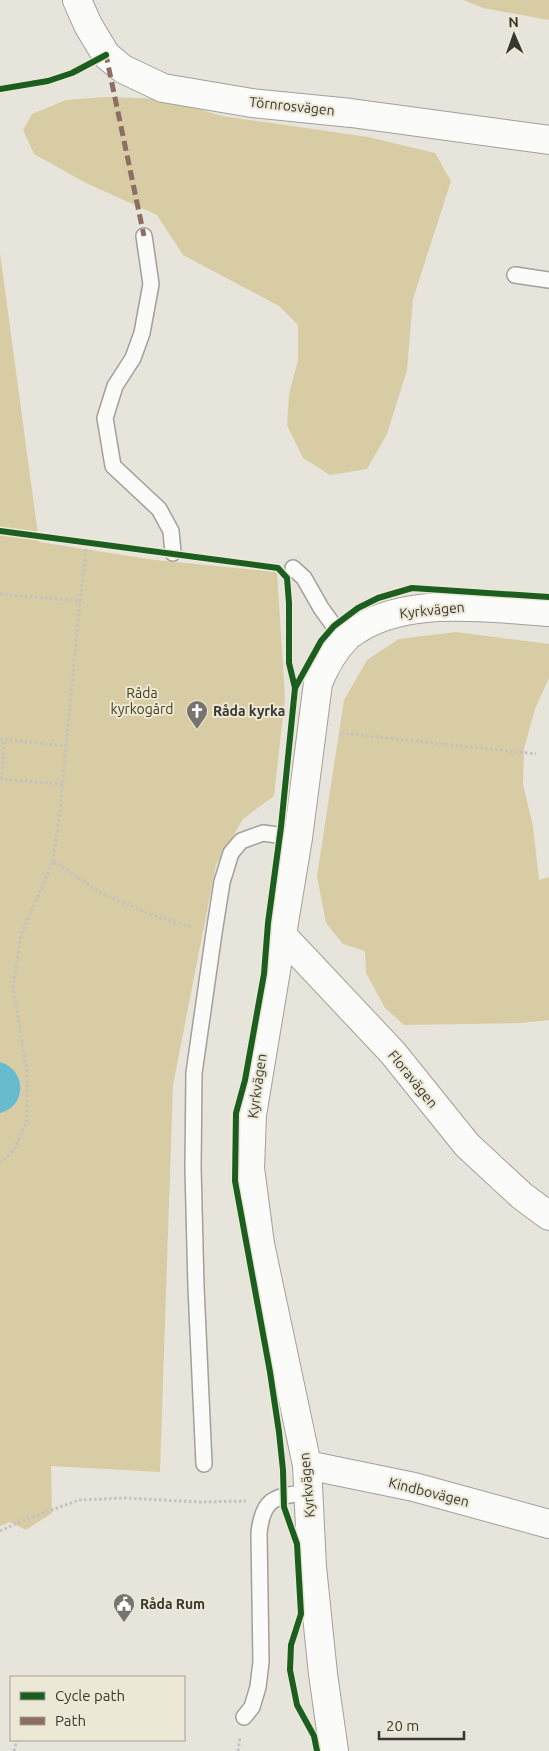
<svg xmlns="http://www.w3.org/2000/svg" width="549" height="1751" viewBox="0 0 549 1751" font-family="Ubuntu,sans-serif">
<rect width="100%" height="100%" fill="#e7e4db"/>
<g fill="#d8cca4">
<polygon points="463,0 549,0 549,20 483,8"/>
<polygon points="106,97 164,99 222,116 368,137 435,153 451,181 413,299 407,370 387,434 367,469 330,475 303,458 287,425 289,394 298,360 298,325 279,306 183,255 157,215 86,183 34,154 23,130 32,114 66,100"/>
<polygon points="0,253 39,542 155,560 277,572 285,698 274,796 243,819 216,865 173,1085 160,1472 51,1466 52,1513 26,1530 10,1522 0,1526"/>
<polygon points="456,632 549,644 549,678 535,709 524,749 523,784 533,826 539,880 549,877 549,1020 521,1023 404,1025 385,1008 366,973 365,951 343,944 326,923 317,876 344,700 367,660 399,639"/>
</g>
<path fill="#68bacf" d="M 0,1062 C 27,1070 27,1106 0,1113 Z"/>
<g fill="none" stroke-linecap="round" stroke-linejoin="round">
<g stroke="#a2a098" stroke-width="18">
<g id="lane">
<polyline points="144,236 151,284 142,333 133,358 115,386 105,418 113,466 159,509 171,531 173,553"/>
<polyline points="515,275 549,280"/>
<polyline points="293,568 304,578 321,608 334,626 347,636"/>
<polyline points="204,1464 196,1287 193,1168 194,1073 214,933 222,882 231,853 241,841 263,833 298,838"/>
<path d="M 244,1717 L 252,1707 L 258,1687 L 261,1662 L 259,1533 C 263,1496 276,1497 308,1492"/>
</g>
</g>
<g stroke="#a2a098" stroke-width="30">
<g id="street">
<polyline points="77,0 88,25 106,55 123,69 163,88 252,103 351,113 549,140"/>
<polyline points="282,935 393,1053 467,1145 522,1196 549,1216"/>
<polyline points="307,1465 414,1487 549,1524"/>
<path d="M 334,1751 L 323,1674 L 312,1567 L 307,1465 L 260,1244 L 250,1168 L 252,1115 L 298,838 L 318,683 C 325,666 333,651 346,638 C 349,634 354,632 358,629 C 410,596 490,608 549,612"/>
</g>
</g>
<g stroke="#c4c2bf" stroke-width="3" stroke-dasharray="2.5 2.5" stroke-linecap="butt">
<polyline points="0,594 80,601 87,543"/>
<polyline points="341,733 536,754"/>
<polyline points="0,739 66,746 61,804 53,861"/>
<polyline points="66,746 80,601"/>
<polyline points="0,779 62,784"/>
<polyline points="2,779 4,740"/>
<polyline points="0,1163 14,1150 27,1121 27,1071 13,987 21,935 53,861 101,893 155,916 192,927"/>
<polyline points="0,1531 22,1521 79,1500 125,1498 199,1502 246,1501"/>
<polyline points="14,1751 17,1740"/>
<polyline points="238,1751 240,1737"/>
</g>
<use href="#lane" stroke="#fbfbfa" stroke-width="15"/>
<use href="#street" stroke="#fbfbfa" stroke-width="28"/>
<polyline stroke="#8d6e63" stroke-width="5" stroke-dasharray="10 5" stroke-linecap="butt" points="104,56 106,55 144,236"/>
<g stroke="#ece8d6" stroke-width="9">
<g id="cycleway">
<polyline points="0,89 48,81 72,73 106,55"/>
<polyline points="0,531 278,568 287,578 289,603 289,663 295,688 281,827 268,923 264,974 245,1080 236,1113 235,1181 270,1372 279,1432 283,1470 284,1507 297,1544 301,1614 291,1645 290,1670 297,1705 314,1736 317,1751"/>
<polyline points="295,688 321,641 334,626 358,608 378,598 412,588 549,597"/>
</g>
</g>
<use href="#cycleway" stroke="#1b5e20" stroke-width="6"/>
</g>
<defs>
<g id="church-pin" transform="scale(1.125)"><path d="M0 17L-7.5 6A9.5 9.5 0 1 1 7.5 6Z" fill="#76746c" stroke="#ece8d6"/><path d="M-1.2-6h2.4v3.5h3.3v2.4h-3.3V6h-2.4V-.1h-3.3v-2.4h3.3Z" fill="#fff"/></g>
<g id="civic-pin" transform="scale(1.125)"><path d="M0 17L-7.5 6A9.5 9.5 0 1 1 7.5 6Z" fill="#76746c" stroke="#ece8d6"/><path d="M-.6-6.5H3V-4.5H.6V-3L4-1V1h2V6H-6V1h2V-1L-.6-3ZM-1.2 2.5V6h2.4V2.5Z" fill="#fff"/></g>
</defs>
<g fill-rule="evenodd">
<use href="#church-pin" x="197" y="711"/>
<use href="#civic-pin" x="124" y="1604"/>
</g>
<g text-anchor="middle" dominant-baseline="central" stroke-width="4" stroke-linejoin="round" paint-order="stroke">
<g font-size="14" fill="#393730" stroke="#ece8d6">
<text transform="translate(292 106) rotate(6)">Törnrosvägen</text>
<text transform="translate(432 610) rotate(-6)">Kyrkvägen</text>
<text transform="translate(413 1079) rotate(51)">Floravägen</text>
<text transform="translate(257 1086) rotate(-82)">Kyrkvägen</text>
<text transform="translate(307 1485) rotate(-95)">Kyrkvägen</text>
<text transform="translate(429 1492) rotate(14)">Kindbovägen</text>
</g>
<g font-size="14" fill="#473d16" stroke="#ece8d6">
<text x="142" y="693">Råda<tspan x="142" dy="16">kyrkogård</tspan></text>
</g>
<g font-size="14" font-weight="bold" fill="#393730" stroke="#ece8d6" text-anchor="start">
<text x="213" y="711">Råda kyrka</text>
<text x="140" y="1604">Råda Rum</text>
</g>
</g>
<rect x="10" y="1676" width="175" height="65" fill="#ece8d6" stroke="#a4a194"/>
<rect x="20" y="1692" width="25" height="8" fill="#1b5e20" stroke="#a4a194"/>
<text x="55" y="1701" font-size="15" fill="#393730">Cycle path</text>
<rect x="20" y="1717" width="25" height="8" fill="#8d6e63" stroke="#a4a194"/>
<text x="55" y="1726" font-size="15" fill="#393730">Path</text>
<g transform="translate(514 35) rotate(358)" stroke="#ece8d6" stroke-width="4" paint-order="stroke">
<path d="M0-4L9 19L0 12L-9 19Z" fill="#393730"/>
<text y="-8" font-size="14" font-weight="bold" text-anchor="middle" fill="#393730">N</text>
</g>
<path d="M379 1731v8h85v-8" fill="none" stroke="#393730" stroke-width="2.5"/>
<text x="386" y="1731" font-size="15" fill="#393730" stroke="#ece8d6" stroke-width="4" paint-order="stroke">20 m</text>
</svg>
